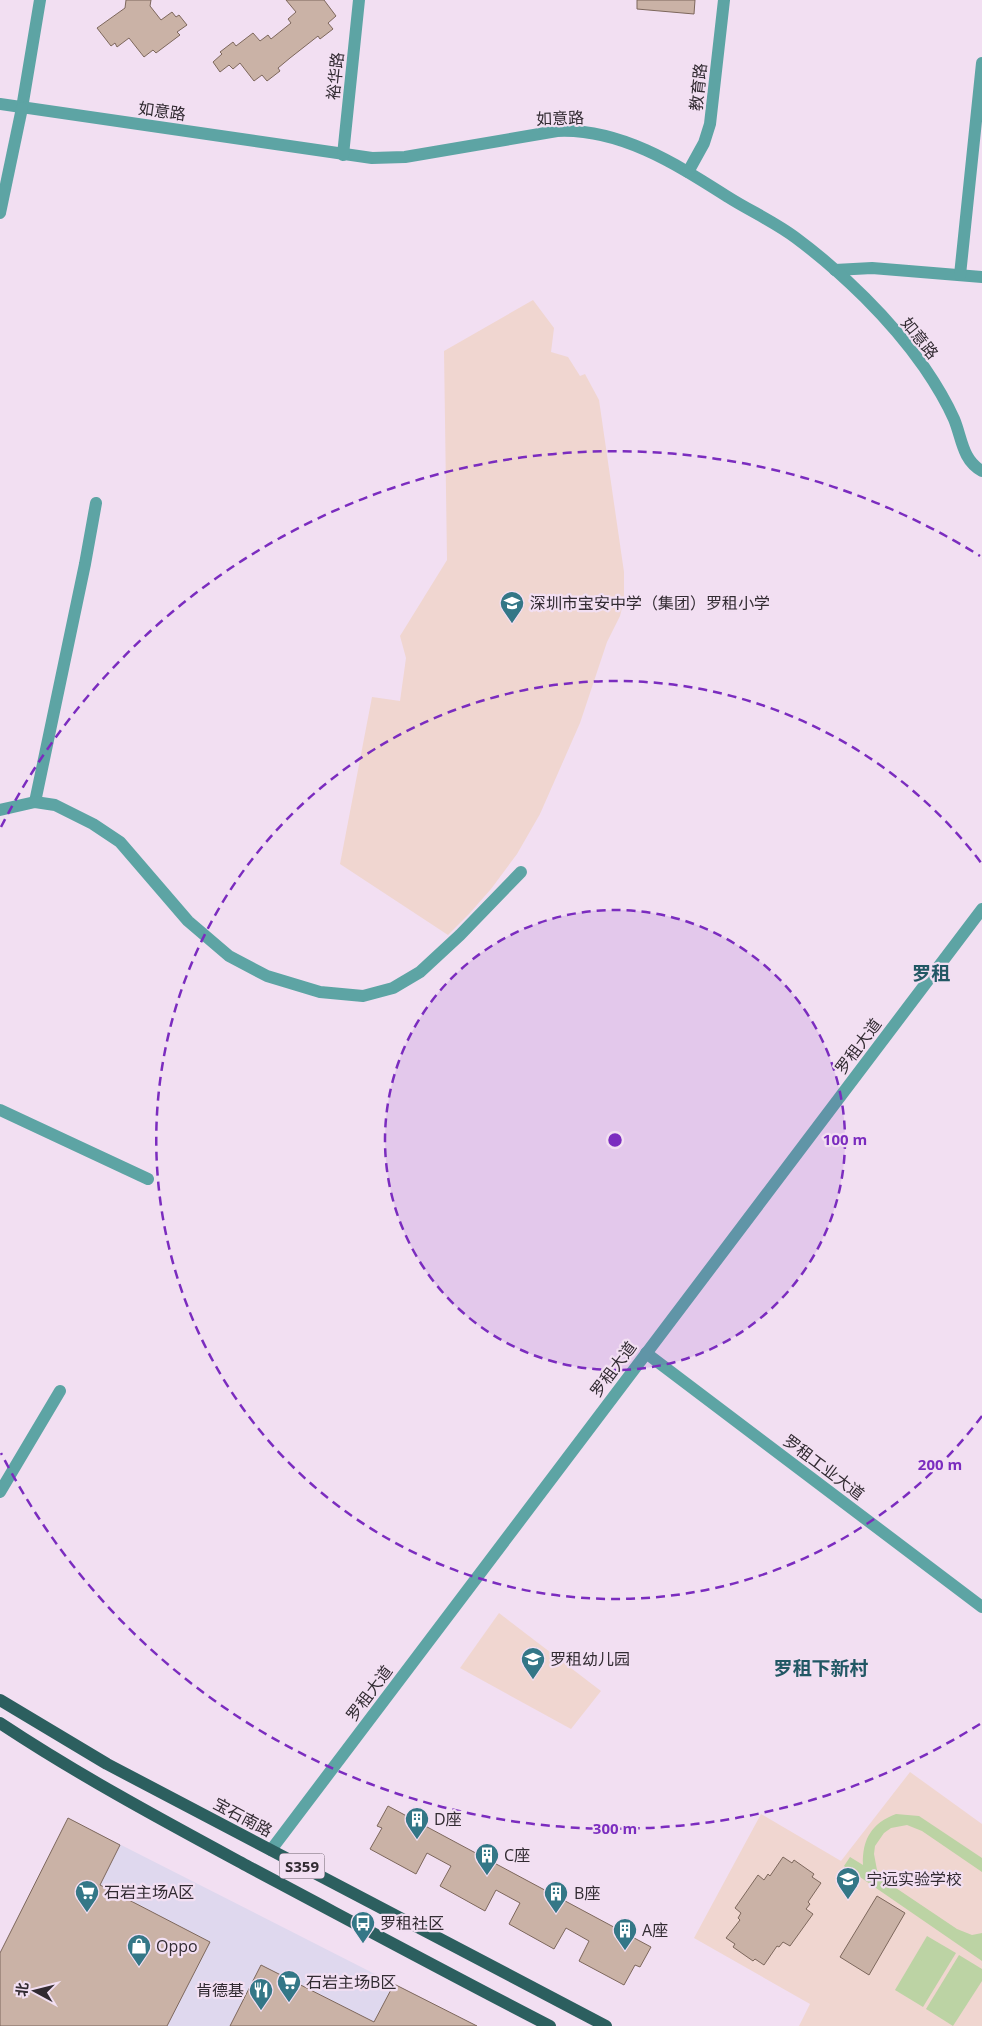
<svg xmlns="http://www.w3.org/2000/svg" width="982" height="2026" viewBox="0 0 982 2026" font-family="'Open Sans','Noto Sans SC',sans-serif">
<rect width="100%" height="100%" fill="#f2dff2"/>
<polygon fill="#dfd8ee" points="68,1818 477,2026 2,2026 1,1952"/>
<g fill="#f0d6d0">
<polygon points="533,300 554,328 551,352 568,357 580,376 585,374 599,400 624,572 624,600 620,616 607,642 580,723 540,814 517,854 491,889 469,914 448,935 340,864 372,697 400,701 406,658 400,636 447,560 444,351"/>
<polygon points="499,1613 601,1691 571,1729 460,1668"/>
<polygon points="910,1772 982,1824 982,2026 799,2026 810,2004 694,1938 761,1814 841,1861"/>
</g>
<g fill="#bcd3a4">
<path d="M 896,1814 L 919,1816 L 982,1858 L 982,1872 L 922,1831 L 907,1825 L 891,1828 L 884,1833 L 875,1846 L 874,1854 L 877,1870 L 887,1882 L 957,1929 L 972,1935 L 982,1933 L 982,1961 L 844,1866 L 850,1857 L 863,1865 C 862,1839 872,1823 896,1814 Z"/>
<polygon points="927,1936 956,1953 923,2007 895,1990"/>
<polygon points="959,1955 982,1969 982,1981 953,2026 926,2009"/>
</g>
<g fill="#cab2a6" stroke="#7d675c">
<polygon points="126,0 151,0 150,6 161,20 172,12 176,17 179,15 187,25 177,32 180,35 156,53 153,50 144,57 129,38 117,47 115,43 111,46 97,28 125,8"/>
<polygon points="286,0 324,0 336,16 328,23 333,29 320,39 318,36 290,58 278,68 280,71 267,81 262,75 254,81 240,63 233,69 229,65 220,72 213,62 222,54 220,52 233,42 236,46 253,33 260,41 268,35 271,39 291,23 288,19 296,12"/>
<polygon points="637,0 695,0 694,14 637,9"/>
<polygon points="388,1806 651,1947 640,1967 635,1965 624,1985 579,1961 589,1941 566,1928 554,1949 509,1924 520,1903 496,1890 485,1911 440,1886 451,1866 427,1853 416,1874 370,1849 382,1828 377,1826"/>
<polygon points="68,1818 120,1845 100,1885 210,1942 167,2026 0,2026 0,1953"/>
<polygon points="783,1857 792,1863 794,1860 814,1874 812,1877 821,1883 808,1902 810,1904 806,1909 813,1914 790,1946 783,1942 779,1947 777,1946 764,1965 755,1959 753,1961 733,1947 735,1944 726,1938 740,1920 738,1918 741,1913 735,1908 758,1875 764,1880 768,1874 770,1876"/>
<polygon points="877,1896 905,1913 869,1975 840,1957"/>
<polygon points="261,1965 374,2022 394,1984 477,2026 230,2026"/>
</g>
<g fill="none" stroke-linecap="round" stroke-linejoin="round">
<g stroke="#5da4a4" stroke-width="12">
<polyline points="22,108 40,0"/>
<polyline points="835,270 872,268 982,277"/>
<polyline points="960,275 982,63"/>
<polyline points="35,802 85,564 96,503"/>
<polyline points="0,810 35,802 55,805 93,824 120,842 188,921 229,956 267,976 320,992 363,996 393,988 420,972 460,935 521,872"/>
<polyline points="0,1110 148,1179"/>
<polyline points="646,1353 982,1607"/>
<polyline points="0,1492 60,1391"/>
</g>
<g stroke="#5da4a4" stroke-width="12">
<path d="M 0,104 L 372,158 L 405,157 L 557,131 C 620,128 676,164 728,197 C 750,211 775,222 796,238 C 843,273 890,319 924,367 C 935,383 946,401 954,419 C 962,438 962,460 982,471"/>
<polyline points="343,155 359,0"/>
<polyline points="688,172 704,143 710,124 724,0"/>
<polyline points="0,213 22,108"/>
<polyline points="271,1850 982,909"/>
</g>
<g stroke="#2c5f5f" stroke-width="12">
<polyline points="0,1700 107,1764 606,2026"/>
<path d="M 0,1723 C 80,1776 164,1821 249,1867 C 349,1920 449,1974 550,2026"/>
</g>
</g>
<circle cx="615" cy="1140" r="230" fill="#7b2cbf" fill-opacity=".12"/>
<g fill="none" stroke="#7b2cbf" stroke-width="2.5" stroke-dasharray="9 6">
<circle cx="615" cy="1140" r="230"/>
<path d="M982 1416A459 459 0 1 1 982 864"/>
<path d="M980 1724A689 689 0 0 1 1 1453M1 827A689 689 0 0 1 980 556"/>
</g>
<defs>
<g id="school-pin" transform="scale(1.25)"><path d="M0 17L-7.5 6A9.5 9.5 0 1 1 7.5 6Z" fill="#347787" stroke="#f2dff2"/><path d="M0-5L7-2L0 1L-7-2ZM-4 1L0 2.5L4 1V4Q0 6-4 4Z" fill="#fff"/></g>
<g id="building-pin" transform="scale(1.25)"><path d="M0 17L-7.5 6A9.5 9.5 0 1 1 7.5 6Z" fill="#347787" stroke="#f2dff2"/><path d="M-4-6H4V6H1V3H-1V6H-4ZM-2.5-4.3h1.7v1.8h-1.7ZM.8-4.3h1.7v1.8H.8ZM-2.5-1h1.7V.8h-1.7ZM.8-1h1.7V.8H.8Z" fill="#fff"/></g>
<g id="supermarket-pin" transform="scale(1.25)"><path d="M0 17L-7.5 6A9.5 9.5 0 1 1 7.5 6Z" fill="#347787" stroke="#f2dff2"/><path d="M-6-5.5h2.5l.6 2H6L4.5 2H-2.5L-4.4-4H-6ZM-1.5 3.2a1.3 1.3 0 1 0 .1 0ZM3 3.2a1.3 1.3 0 1 0 .1 0Z" fill="#fff"/></g>
<g id="bus-pin" transform="scale(1.25)"><path d="M0 17L-7.5 6A9.5 9.5 0 1 1 7.5 6Z" fill="#347787" stroke="#f2dff2"/><path d="M-5-6H5V4H4V6H2V4H-2V6H-4V4H-5ZM-3.5-4V0h7V-4ZM-3.5 1.2v1.5H-2V1.2ZM2 1.2v1.5H3.5V1.2Z" fill="#fff"/></g>
<g id="shop-pin" transform="scale(1.25)"><path d="M0 17L-7.5 6A9.5 9.5 0 1 1 7.5 6Z" fill="#347787" stroke="#f2dff2"/><path d="M-5-2.5h2.3a2.7 3.5 0 0 1 5.4 0H5L5.5 6h-11ZM-1.5-2.5h3a1.5 2.3 0 0 0-3 0Z" fill="#fff"/></g>
<g id="restaurant-pin" transform="scale(1.25)"><path d="M0 17L-7.5 6A9.5 9.5 0 1 1 7.5 6Z" fill="#347787" stroke="#f2dff2"/><path d="M-5-6h1v4h1v-4h1v4h1v-4h1v5L-1.5 .5V6h-2V.5L-5-1ZM5-6V6H3V1.5H1.5Q1.5-4 5-6Z" fill="#fff"/></g>
</defs>
<g fill-rule="evenodd">
<use href="#school-pin" x="512" y="603"/>
<use href="#school-pin" x="533" y="1659"/>
<use href="#building-pin" x="417" y="1819"/>
<use href="#building-pin" x="487" y="1855"/>
<use href="#school-pin" x="848" y="1879"/>
<use href="#supermarket-pin" x="87" y="1892"/>
<use href="#building-pin" x="556" y="1893"/>
<use href="#bus-pin" x="363" y="1923"/>
<use href="#building-pin" x="625" y="1930"/>
<use href="#shop-pin" x="139" y="1946"/>
<use href="#supermarket-pin" x="289" y="1982"/>
<use href="#restaurant-pin" x="261" y="1990"/>
</g>
<g text-anchor="middle" dominant-baseline="central" stroke-width="4.5" stroke-linejoin="round" paint-order="stroke">
<rect fill="#f2dff2" stroke="#6c616c" stroke-width="1" x="279.5" y="1853.5" width="45" height="25" rx="4"/>
<g font-size="15" font-weight="bold" fill="#322b32">
<text x="302" y="1866">S359</text>
</g>
<g font-size="16" fill="#322b32" stroke="#f2dff2">
<text transform="translate(335 76) rotate(-84)">裕华路</text>
<text transform="translate(698 87) rotate(-84)">教育路</text>
<text transform="translate(162 111) rotate(8)">如意路</text>
<text transform="translate(560 118) rotate(-2)">如意路</text>
<text transform="translate(920 338) rotate(51)">如意路</text>
<text transform="translate(858 1046) rotate(-53)">罗租大道</text>
<text transform="translate(613 1369) rotate(-53)">罗租大道</text>
<text transform="translate(824 1467) rotate(37)">罗租工业大道</text>
<text transform="translate(369 1693) rotate(-53)">罗租大道</text>
<text transform="translate(243 1817) rotate(28)">宝石南路</text>
</g>
<g font-size="16" fill="#322b32" stroke="#f2dff2" text-anchor="start">
<text x="530" y="603">深圳市宝安中学（集团）罗租小学</text>
<text x="550" y="1659">罗租幼儿园</text>
<text x="434" y="1819">D座</text>
<text x="504" y="1855">C座</text>
<text x="866" y="1879">宁远实验学校</text>
<text x="104" y="1892">石岩主场A区</text>
<text x="574" y="1893">B座</text>
<text x="380" y="1923">罗租社区</text>
<text x="642" y="1930">A座</text>
<text x="156" y="1946">Oppo</text>
<text x="306" y="1982">石岩主场B区</text>
<text x="244" y="1990" text-anchor="end">肯德基</text>
</g>
<g font-size="19" font-weight="bold" fill="#215764" stroke="#f2dff2">
<text x="931" y="973">罗租</text>
<text x="821" y="1668">罗租下新村</text>
</g>
</g>
<circle cx="615" cy="1140" r="8" fill="#7b2cbf" stroke="#f2dff2" stroke-width="2.5"/>
<g font-size="15" text-anchor="middle" font-weight="bold" fill="#7b2cbf" stroke="#f2dff2" stroke-width="4.5" stroke-linejoin="round" paint-order="stroke">
<text x="845" y="1145">100 m</text>
<text x="940" y="1470">200 m</text>
<text x="615" y="1834">300 m</text>
</g>
<g transform="translate(35 1991) rotate(277)" stroke="#f2dff2" stroke-width="4" paint-order="stroke">
<path d="M0-4L9 19L0 12L-9 19Z" fill="#322b32"/>
<text y="-8" font-size="14" font-weight="bold" text-anchor="middle" fill="#322b32">北</text>
</g>
</svg>
